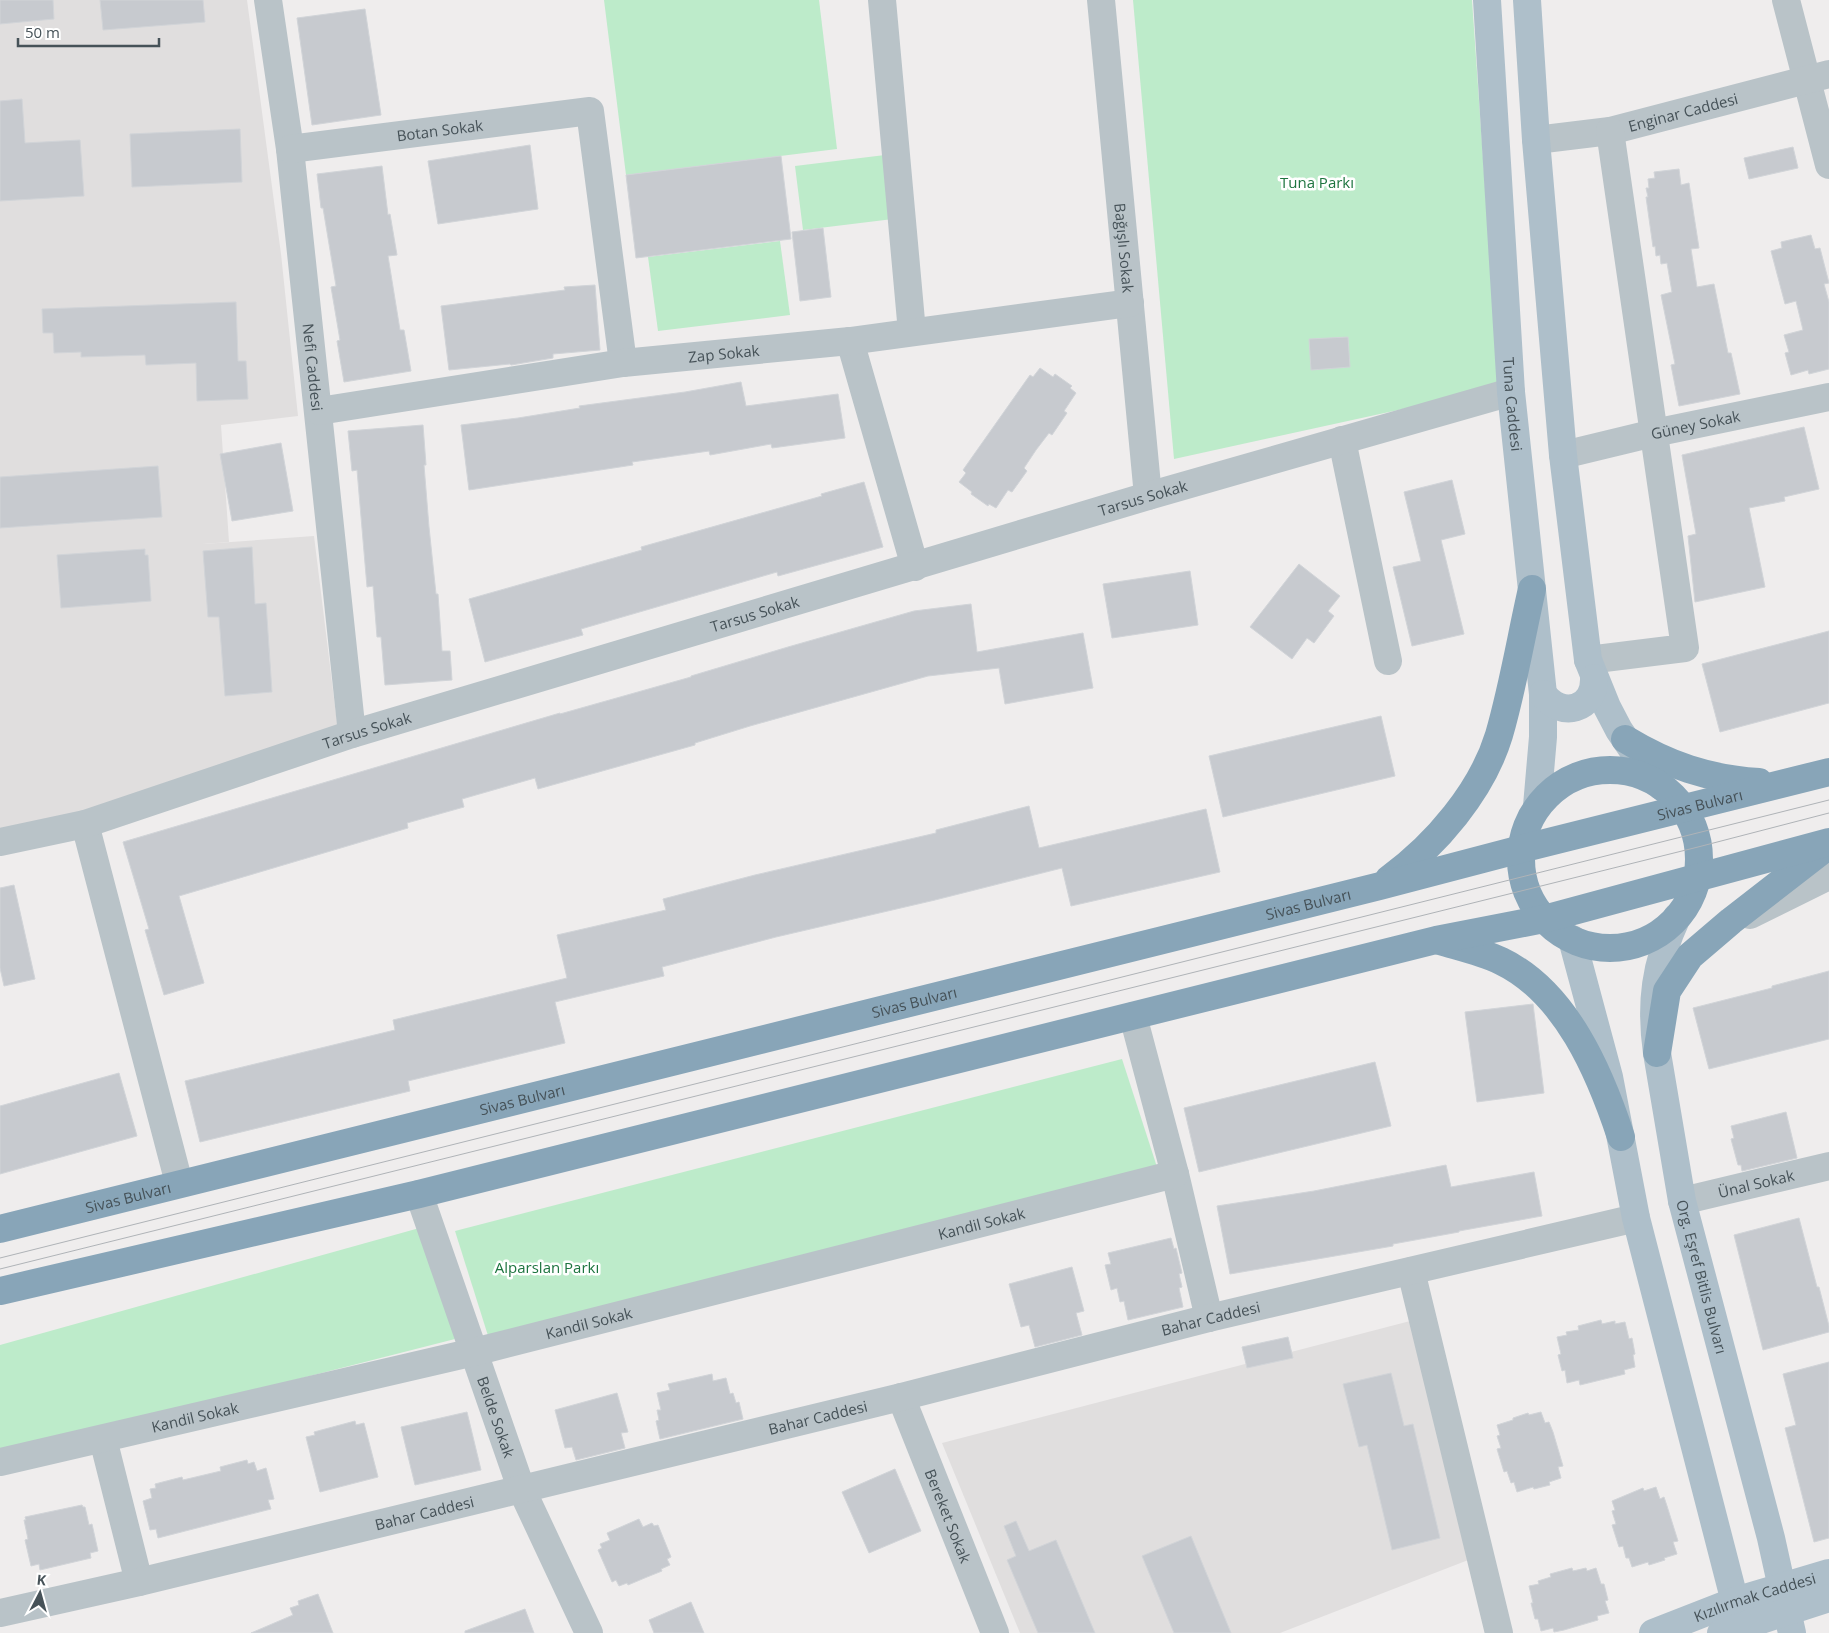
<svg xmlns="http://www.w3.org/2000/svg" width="1829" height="1633" viewBox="0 0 1829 1633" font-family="'Open Sans',sans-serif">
<rect width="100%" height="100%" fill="#efeded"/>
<g fill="#e0dede">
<polygon points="0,0 247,0 281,254 298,416 221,425 229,542 203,544 314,536 339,739 0,844"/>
<polygon points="1414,1320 1476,1557 1280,1633 1020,1633 942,1443"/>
</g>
<g fill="#bdebca">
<polygon points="604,0 819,0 837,149 626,175"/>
<polygon points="1133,0 1472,0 1499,388 1174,459"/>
<polygon points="885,155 893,219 803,230 795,166"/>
<polygon points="780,241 790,315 658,331 648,257"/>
<polygon points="1122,1059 1157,1167 490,1342 455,1231"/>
<polygon points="423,1227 455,1339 0,1455 0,1345"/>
</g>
<g fill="#c7cacf" stroke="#d1d4d8">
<polygon points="0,0 53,0 54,19 0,24"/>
<polygon points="100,0 203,0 205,22 103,30"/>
<polygon points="365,9 381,115 312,125 297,18"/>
<polygon points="22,99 25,143 80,140 84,196 0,201 0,101"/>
<polygon points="240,129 242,182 132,187 130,134"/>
<polygon points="530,145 538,209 438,224 428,161"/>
<polygon points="1793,147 1798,168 1749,179 1744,158"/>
<polygon points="781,156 791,239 636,258 626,175"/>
<polygon points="382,166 388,215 390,214 397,255 388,256 400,330 404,330 411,371 344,382 337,341 340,340 331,287 336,286 323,208 321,208 317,174"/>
<polygon points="1679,169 1681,185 1689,183 1694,216 1699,248 1691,249 1697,287 1714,284 1728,353 1731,353 1740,394 1679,406 1671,365 1675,364 1661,295 1672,292 1667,263 1661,264 1660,255 1656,256 1655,246 1653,247 1646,197 1648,197 1646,188 1649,188 1648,179 1655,178 1654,172"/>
<polygon points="823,228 831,297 800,301 792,232"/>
<polygon points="1811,235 1815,249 1820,248 1829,283 1824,284 1829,302 1829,369 1809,374 1808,370 1791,375 1785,353 1789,352 1784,335 1803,330 1796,301 1785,304 1771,251 1782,248 1781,242"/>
<polygon points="595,285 600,350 553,354 553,358 511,365 510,364 449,370 441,306 565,290 564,287"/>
<polygon points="236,302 238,361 246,361 248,399 197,401 196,363 146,365 145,355 81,357 81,352 54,353 53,333 43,333 42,309"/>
<polygon points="1348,337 1350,367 1311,370 1309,339"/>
<polygon points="1040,368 1053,377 1055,374 1072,386 1070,388 1076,393 1064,411 1067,413 1052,435 1049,433 1036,450 1024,468 1027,471 1012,492 1008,490 996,508 989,504 988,506 971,494 972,492 959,482 966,473 963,470 1030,375 1033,377"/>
<polygon points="741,382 746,406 838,394 845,438 772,448 771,444 710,455 709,451 632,462 633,465 469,490 461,425 518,418 580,408 579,406 685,392"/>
<polygon points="423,425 426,465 424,465 429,527 436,594 438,594 442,651 450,651 452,680 385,685 381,637 377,637 373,586 367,587 357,470 352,471 348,431"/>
<polygon points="1804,427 1819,489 1784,497 1785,501 1749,508 1765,587 1695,602 1688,536 1696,534 1682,455"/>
<polygon points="281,443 293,511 232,521 220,454"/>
<polygon points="158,466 162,517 0,528 0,477"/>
<polygon points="1452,480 1465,534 1441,540 1464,634 1412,646 1393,567 1421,561 1404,492"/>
<polygon points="864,482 883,547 778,576 777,572 581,629 583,635 485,662 469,599 642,550 641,547 822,496 821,494"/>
<polygon points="252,547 255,604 266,603 272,692 225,696 219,617 208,617 203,551"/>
<polygon points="145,549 145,555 148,555 151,601 61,608 57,555"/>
<polygon points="1299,564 1340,596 1328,611 1334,616 1314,643 1307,638 1292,659 1250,627"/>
<polygon points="1190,571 1198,625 1112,638 1103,584"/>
<polygon points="971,604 977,652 1083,633 1093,688 1005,704 999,668 928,676 750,726 695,743 695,745 538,789 535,778 462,799 464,807 407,823 408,828 179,896 204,983 164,995 145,930 149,929 123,842 560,713 560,714 691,677 691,676 788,647 914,611"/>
<polygon points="1829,631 1829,703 1720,732 1702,664"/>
<polygon points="1381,716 1395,776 1223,817 1209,756"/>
<polygon points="1029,806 1039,848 1206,809 1220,872 1071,906 1062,868 935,900 776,937 662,967 664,976 555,1002 565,1043 408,1081 410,1091 200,1142 185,1081 395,1030 393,1020 567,978 557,935 666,910 663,899 755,875 936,833 936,830"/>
<polygon points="14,885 35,979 4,986 0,968 0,888"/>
<polygon points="1829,971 1829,1039 1709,1069 1693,1008 1772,988 1772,986"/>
<polygon points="1533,1004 1544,1093 1477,1102 1465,1012"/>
<polygon points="1375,1062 1391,1126 1199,1172 1184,1108"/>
<polygon points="119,1073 137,1136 0,1174 0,1106"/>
<polygon points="1786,1112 1797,1158 1742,1171 1741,1165 1738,1165 1731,1139 1734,1138 1731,1126"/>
<polygon points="1446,1165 1451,1187 1534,1172 1542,1216 1459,1231 1459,1232 1393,1244 1393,1246 1230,1274 1217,1206 1314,1191"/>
<polygon points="1799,1218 1817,1287 1819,1287 1829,1326 1829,1332 1763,1350 1734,1235"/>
<polygon points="1171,1238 1174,1249 1176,1248 1182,1273 1179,1274 1182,1287 1179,1288 1183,1307 1128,1320 1124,1301 1120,1302 1117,1288 1111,1290 1105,1265 1111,1264 1108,1253"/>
<polygon points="1072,1267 1084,1311 1076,1313 1082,1335 1035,1347 1029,1325 1021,1327 1009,1284"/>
<polygon points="1601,1320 1602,1324 1615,1321 1615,1324 1625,1322 1629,1339 1632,1338 1635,1354 1633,1355 1635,1367 1624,1370 1625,1374 1580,1385 1579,1380 1567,1383 1565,1370 1562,1371 1558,1355 1561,1354 1557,1337 1567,1335 1566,1332 1579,1330 1578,1326"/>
<polygon points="1288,1337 1293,1358 1247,1368 1242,1347"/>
<polygon points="1829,1362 1829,1538 1814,1542 1785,1428 1796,1425 1783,1374"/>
<polygon points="1391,1373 1404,1426 1413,1424 1440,1538 1392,1550 1367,1445 1359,1447 1343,1384"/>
<polygon points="712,1374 713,1381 726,1378 730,1394 733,1393 736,1403 739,1402 743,1419 660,1439 656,1421 659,1420 657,1410 661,1410 657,1393 670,1390 668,1384"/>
<polygon points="617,1393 628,1432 621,1433 625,1448 576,1460 572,1447 565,1448 555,1410"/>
<polygon points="467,1412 481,1470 415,1485 401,1427"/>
<polygon points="1541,1412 1545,1423 1549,1422 1553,1432 1563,1466 1558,1467 1561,1478 1549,1482 1550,1485 1534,1489 1533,1487 1517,1492 1514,1482 1511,1483 1507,1471 1504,1472 1497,1449 1501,1448 1497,1436 1500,1435 1497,1425 1513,1420 1513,1418 1528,1413 1529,1415"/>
<polygon points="355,1421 356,1425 364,1423 378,1477 320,1492 306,1437 315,1435 314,1432"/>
<polygon points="247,1460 248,1464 254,1462 257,1471 266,1468 274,1499 268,1500 271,1509 158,1538 156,1529 150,1530 143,1501 152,1498 150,1489 156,1488 155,1484 182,1477 183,1480 221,1471 220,1467"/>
<polygon points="895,1469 921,1531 869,1553 842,1492"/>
<polygon points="1656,1487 1660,1499 1664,1497 1667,1506 1678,1541 1673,1542 1677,1554 1664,1558 1665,1560 1649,1565 1648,1562 1632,1567 1629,1558 1626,1558 1623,1546 1619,1547 1612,1525 1616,1524 1612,1511 1615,1510 1612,1501 1643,1488 1644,1491"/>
<polygon points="82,1505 83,1507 85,1507 89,1525 92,1524 98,1551 90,1553 91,1558 40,1570 39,1564 31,1566 25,1540 28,1539 24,1520 26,1520 25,1517"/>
<polygon points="639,1519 643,1527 652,1523 654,1526 658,1525 671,1557 667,1559 670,1565 661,1569 662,1571 647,1577 628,1585 627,1583 619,1586 616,1580 612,1582 598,1550 602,1548 600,1544 610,1540 607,1533"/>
<polygon points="1016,1521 1029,1551 1056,1540 1095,1633 1038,1633 1007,1560 1016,1556 1004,1526"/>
<polygon points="1191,1536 1231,1633 1174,1633 1142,1556"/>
<polygon points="1572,1568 1573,1571 1586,1568 1587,1571 1596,1568 1601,1584 1604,1584 1608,1600 1605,1601 1609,1613 1597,1616 1598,1620 1564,1630 1554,1632 1553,1628 1541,1631 1538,1619 1535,1619 1531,1603 1533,1603 1529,1586 1539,1584 1538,1581 1551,1577 1550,1574"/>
<polygon points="318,1594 333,1633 251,1633 293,1615 290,1608 299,1605 298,1601"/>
<polygon points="691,1602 704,1633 654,1633 649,1620"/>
<polygon points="525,1609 534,1633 465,1633 465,1631"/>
</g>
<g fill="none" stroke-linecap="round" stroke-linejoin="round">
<g stroke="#b9c3c8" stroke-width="28">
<path id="s1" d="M 268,0 L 290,149 L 352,734"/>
<polyline points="882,0 912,332"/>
<path id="s2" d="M 1101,0 L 1148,496"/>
<polyline points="1786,0 1829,165"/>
<path id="s3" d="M 1536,140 L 1610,131 L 1829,74"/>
<path id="s4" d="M 290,149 L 590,111 L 623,363"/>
<polyline points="850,341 915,567"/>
<path id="s5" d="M 319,411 L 623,363 L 850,341 L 1130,303"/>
<polyline points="1342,440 1388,661"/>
<path id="s6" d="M 1563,455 L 1654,433 L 1829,397"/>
<polyline points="1588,660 1685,648 1610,131"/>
<polyline points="85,824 179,1183"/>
<path id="s7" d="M 0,842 L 85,824 L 352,734 L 1148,496 L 1511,392"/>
<polyline points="1750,915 1829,876"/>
<polyline points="1133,1016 1175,1174 1209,1318"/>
<path id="s8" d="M 419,1194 L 521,1488 L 589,1633"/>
<path id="s9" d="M 1682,1201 L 1829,1166"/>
<polyline points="1411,1271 1499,1633"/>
<path id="s10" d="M 901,1397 L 995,1633"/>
<polyline points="103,1439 139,1582"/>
<path id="s11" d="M 0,1462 L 474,1352 L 1175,1174"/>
<path id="s12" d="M 0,1613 L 139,1582 L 901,1397 L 1209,1318 L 1636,1218"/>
</g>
<g stroke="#aebfca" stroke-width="28">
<path id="s13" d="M 1487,0 L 1511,392 L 1543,694 L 1543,737 L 1537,806"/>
<polyline points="1527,0 1536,140 1563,455 1588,660 1607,707 1619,730 1632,749 1661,786"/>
<path d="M 1543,694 C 1561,719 1595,710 1594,678"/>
<path id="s14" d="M 1677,917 C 1655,964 1650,1003 1657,1053 L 1682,1201 L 1771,1538 L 1792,1633"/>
<polyline points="1572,939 1609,1077 1636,1218 1743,1633"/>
<path id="s15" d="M 1653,1633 L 1735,1601 L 1829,1573"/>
<polyline points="1721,1633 1829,1598"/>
</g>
<g stroke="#88a5b8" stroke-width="28">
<path d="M 1625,739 C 1668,765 1708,779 1759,782"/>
<circle cx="1610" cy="859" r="89"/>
<path d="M 1389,879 C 1436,845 1482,791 1499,735 C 1513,687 1521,637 1532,589"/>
<path d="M 1440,941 C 1460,947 1482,952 1501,961 C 1566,992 1600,1073 1621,1137"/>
<polyline points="1657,1053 1667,991 1690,956 1731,921 1824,849"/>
<path id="s16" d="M 0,1229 L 1380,886 L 1521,849 L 1829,772"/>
<polyline points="0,1291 419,1194 1436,940 1544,919 1829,842"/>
</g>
<g stroke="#afb3b7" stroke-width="1">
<polyline points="0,1258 1829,800"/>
<polyline points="0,1269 1698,847 1829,813"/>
</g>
</g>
<g text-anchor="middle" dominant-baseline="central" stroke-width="5" stroke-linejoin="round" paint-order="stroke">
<g font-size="15" fill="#465258" stroke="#fff">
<text stroke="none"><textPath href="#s3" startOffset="150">Enginar Caddesi</textPath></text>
<text stroke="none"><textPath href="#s4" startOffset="151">Botan Sokak</textPath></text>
<text stroke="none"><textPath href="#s2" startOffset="249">Bağışlı Sokak</textPath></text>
<text stroke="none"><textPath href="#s5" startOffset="409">Zap Sokak</textPath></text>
<text stroke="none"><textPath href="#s1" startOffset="370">Nefi Caddesi</textPath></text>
<text stroke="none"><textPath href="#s13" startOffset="405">Tuna Caddesi</textPath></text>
<text stroke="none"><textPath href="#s6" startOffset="136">Güney Sokak</textPath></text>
<text stroke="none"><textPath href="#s7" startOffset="1194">Tarsus Sokak</textPath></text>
<text stroke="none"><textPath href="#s7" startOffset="789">Tarsus Sokak</textPath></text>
<text stroke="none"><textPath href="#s7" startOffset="384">Tarsus Sokak</textPath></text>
<text stroke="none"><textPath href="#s16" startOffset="1752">Sivas Bulvarı</textPath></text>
<text stroke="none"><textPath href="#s16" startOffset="1348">Sivas Bulvarı</textPath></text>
<text stroke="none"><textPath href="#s16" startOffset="942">Sivas Bulvarı</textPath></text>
<text stroke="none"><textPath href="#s16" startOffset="538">Sivas Bulvarı</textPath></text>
<text stroke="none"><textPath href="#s9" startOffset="76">Ünal Sokak</textPath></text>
<text stroke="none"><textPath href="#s16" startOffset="132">Sivas Bulvarı</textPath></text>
<text stroke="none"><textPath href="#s11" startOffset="1010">Kandil Sokak</textPath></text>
<text stroke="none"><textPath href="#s14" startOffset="368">Org. Eşref Bitlis Bulvarı</textPath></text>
<text stroke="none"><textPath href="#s12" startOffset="1246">Bahar Caddesi</textPath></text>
<text stroke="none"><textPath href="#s11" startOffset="605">Kandil Sokak</textPath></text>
<text stroke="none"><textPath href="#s8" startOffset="236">Belde Sokak</textPath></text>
<text stroke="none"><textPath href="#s12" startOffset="841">Bahar Caddesi</textPath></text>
<text stroke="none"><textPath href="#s11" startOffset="200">Kandil Sokak</textPath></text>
<text stroke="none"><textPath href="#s12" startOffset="436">Bahar Caddesi</textPath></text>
<text stroke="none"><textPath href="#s10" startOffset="128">Bereket Sokak</textPath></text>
<text stroke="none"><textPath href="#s15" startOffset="108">Kızılırmak Caddesi</textPath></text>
</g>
<g font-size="15" fill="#1d743f" stroke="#fff">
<text x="1317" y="182">Tuna Parkı</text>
<text x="547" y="1267">Alparslan Parkı</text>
</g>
</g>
<g transform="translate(40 1593) rotate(6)" stroke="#ffffff" stroke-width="4" paint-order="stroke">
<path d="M0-4L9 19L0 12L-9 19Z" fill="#465258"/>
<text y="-8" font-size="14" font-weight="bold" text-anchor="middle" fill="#465258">K</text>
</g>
<path d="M18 38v8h141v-8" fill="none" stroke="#465258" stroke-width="2.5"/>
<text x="25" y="38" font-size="15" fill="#465258" stroke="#ffffff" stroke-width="4" paint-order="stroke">50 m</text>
</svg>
